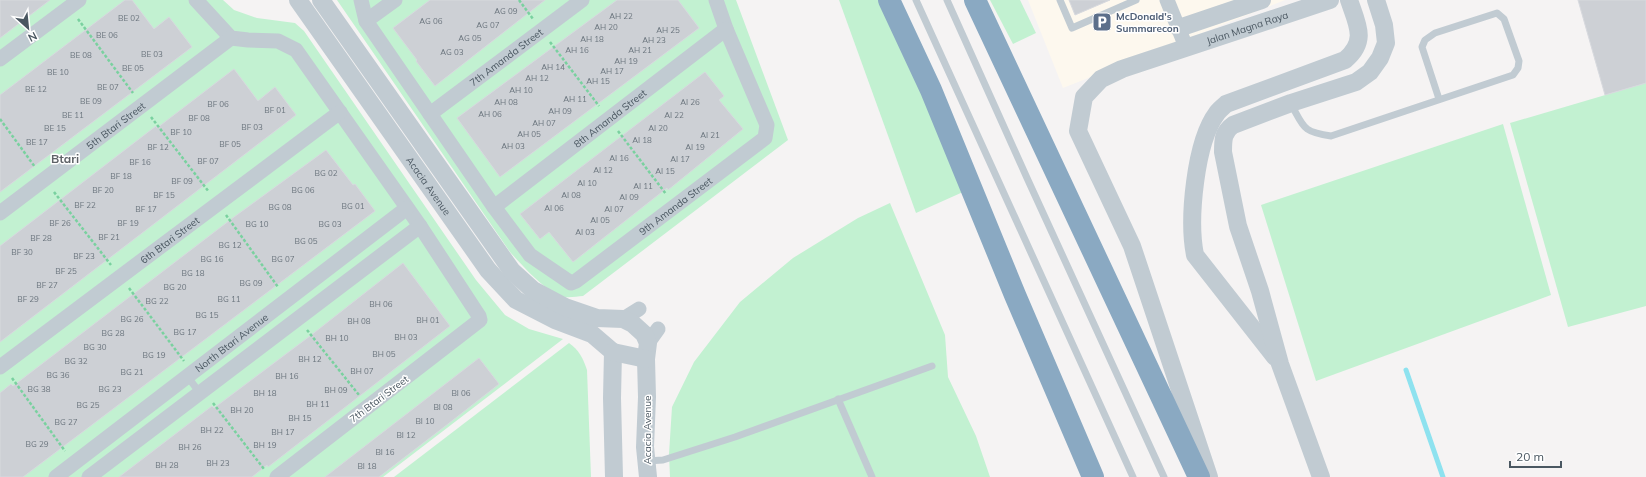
<svg xmlns="http://www.w3.org/2000/svg" width="1646" height="477" viewBox="0 0 1646 477" font-family="Mulish,sans-serif">
<rect width="100%" height="100%" fill="#f5f3f3"/>
<polygon fill="#fdf8ee" points="1028,0 1285,0 1063,88"/>
<g fill="#c2f1d1">
<polygon points="0,0 223,0 234,10 257,18 295,23 304,31 476,280 505,315 529,329 563,339 383,477 0,477"/>
<path d="M 337,0 L 736,0 L 788,140 L 583,296 C 578,296 570,298 565,297 C 547,294 522,265 510,252 Z"/>
<polygon points="839,0 883,0 963,192 916,213"/>
<polygon points="990,0 1020,0 1036,33 1013,44"/>
<polygon points="1646,83 1646,306 1568,327 1510,123"/>
<polygon points="1503,124 1551,295 1316,381 1261,205"/>
<polygon points="890,203 945,335 948,377 976,436 990,477 670,477 669,454 672,407 694,362 740,302 793,258 858,218"/>
<path d="M 569,343 C 579,350 583,358 587,370 L 591,477 L 394,477 Z"/>
</g>
<g fill="none" stroke-linecap="round" stroke-linejoin="round">
<polyline stroke="#8ee2ef" stroke-width="5" points="1406,370 1443,477"/>
</g>
<g fill="#cdd0d5" stroke="#d7d9de">
<polygon points="0,0 50,0 0,38"/>
<polygon points="125,0 132,0 154,29 169,17 192,47 0,192 0,95"/>
<polygon points="430,0 545,0 435,86 416,61 417,60 393,28"/>
<polygon points="617,0 678,0 699,28 500,177 457,118"/>
<polygon points="1069,0 1110,0 1075,15"/>
<polygon points="1578,0 1646,0 1646,83 1605,95"/>
<polygon points="234,69 258,101 275,87 296,115 0,342 0,246 156,126 157,128"/>
<polygon points="705,72 724,96 719,100 743,129 668,190 667,188 573,262 549,232 540,239 520,214"/>
<polygon points="326,150 353,185 355,184 375,211 23,477 0,477 0,393 11,384 13,386 234,217"/>
<polygon points="403,263 450,326 268,467 267,465 252,477 119,477 212,406 214,408 310,336"/>
<polygon points="479,358 499,384 444,427 379,477 325,477"/>
</g>
<g fill="none" stroke-linecap="round" stroke-linejoin="round">
<g stroke="#79d19f" stroke-width="2.5" stroke-dasharray="3 2" stroke-linecap="butt">
<polyline points="519,0 533,19"/>
<polyline points="78,19 133,93"/>
<polyline points="550,42 599,106"/>
<polyline points="151,117 209,192"/>
<polyline points="0,119 35,167"/>
<polyline points="618,131 666,194"/>
<polyline points="54,192 111,265"/>
<polyline points="226,215 278,287"/>
<polyline points="129,288 184,361"/>
<polyline points="307,330 359,395"/>
<polyline points="12,378 65,451"/>
<polyline points="213,403 264,469"/>
</g>
<g stroke="#c1cbd2" stroke-width="7">
<polyline points="916,0 1133,477"/>
<polyline points="947,0 1027,178 1164,477"/>
<polyline points="1060,0 1072,28 1136,0"/>
<path d="M 1291,104 C 1304,127 1302,132 1331,136 L 1513,75 L 1518,68 L 1519,61 L 1504,19 L 1497,13 L 1435,33 L 1425,40 L 1422,47 L 1439,99"/>
<polyline points="187,376 200,393"/>
<polyline points="838,399 872,477"/>
<polyline points="647,461 663,460 735,437 932,366"/>
</g>
<g stroke="#c1cbd2" stroke-width="15">
<polyline points="196,0 231,38 248,40 278,41 296,50 420,226 479,316 480,320 277,477"/>
<path id="s1" d="M 361,0 L 366,21 L 494,207 L 530,255 L 571,283 L 576,281 L 765,138 L 767,125 L 726,29 L 716,0"/>
<polyline points="1167,0 1186,47"/>
<polyline points="366,21 395,0"/>
<polyline points="0,59 79,0"/>
<path id="s2" d="M 430,114 L 582,0"/>
<path id="s3" d="M 494,207 L 726,29"/>
<path id="s4" d="M 0,213 L 231,38"/>
<polyline points="623,319 639,309"/>
<polyline points="648,343 658,329"/>
<path id="s5" d="M 0,367 L 340,112"/>
<path id="s6" d="M 56,477 L 407,208"/>
<polyline points="89,477 420,226"/>
</g>
<g stroke="#c1cbd2" stroke-width="18">
<path id="s7" d="M 298,0 L 488,270 L 516,300 L 555,320 L 592,334 L 613,352 L 612,398 L 614,477"/>
<polyline points="321,0 512,271 533,290 565,307 597,318 623,319 633,324 644,334 648,343 646,359 647,397 645,447 648,477"/>
<polyline points="1179,28 1262,0"/>
<polyline points="613,352 646,359"/>
<path d="M 1275,357 L 1195,255 C 1188,220 1195,142 1217,113 C 1219,110 1223,107 1226,104 L 1345,60 C 1368,41 1357,24 1349,0"/>
<path id="s8" d="M 1209,477 L 1132,246 L 1078,131 L 1084,97 L 1101,79 L 1122,69 L 1330,0"/>
<path d="M 1321,477 L 1280,364 L 1260,291 L 1238,226 L 1223,152 C 1223,140 1223,132 1233,125 L 1291,103 L 1356,82 L 1370,72 L 1380,58 L 1386,43 L 1384,25 L 1376,0"/>
</g>
<g stroke="#8aa9c2" stroke-width="22">
<polyline points="889,0 931,90 1015,295 1093,477"/>
<polyline points="975,0 1199,477"/>
</g>
</g>
<defs>
<g id="parking-square" transform="scale(1)"><rect x="-9" y="-9" width="18" height="18" rx="4" fill="#5c6f8a" stroke="#fff"/><path d="M-3.5-5.5H1a3.5 3.5 0 0 1 0 7H-1V5.5H-3.5ZM-1-3.4V-.6H.8a1.4 1.4 0 0 0 0-2.8Z" fill="#fff"/></g>
</defs>
<g fill-rule="evenodd">
<use href="#parking-square" x="1102" y="22"/>
</g>
<g text-anchor="middle" dominant-baseline="central" stroke-width="3" stroke-linejoin="round" paint-order="stroke">
<g font-size="8" fill="#6b757e">
<text x="506" y="11">AG 09</text>
<text x="621" y="16">AH 22</text>
<text x="129" y="18">BE 02</text>
<text x="431" y="21">AG 06</text>
<text x="488" y="25">AG 07</text>
<text x="606" y="27">AH 20</text>
<text x="668" y="30">AH 25</text>
<text x="107" y="35">BE 06</text>
<text x="470" y="38">AG 05</text>
<text x="592" y="39">AH 18</text>
<text x="654" y="40">AH 23</text>
<text x="577" y="50">AH 16</text>
<text x="640" y="50">AH 21</text>
<text x="452" y="52">AG 03</text>
<text x="152" y="54">BE 03</text>
<text x="81" y="55">BE 08</text>
<text x="626" y="61">AH 19</text>
<text x="553" y="67">AH 14</text>
<text x="133" y="68">BE 05</text>
<text x="612" y="71">AH 17</text>
<text x="58" y="72">BE 10</text>
<text x="537" y="78">AH 12</text>
<text x="598" y="81">AH 15</text>
<text x="108" y="87">BE 07</text>
<text x="36" y="89">BE 12</text>
<text x="521" y="90">AH 10</text>
<text x="575" y="99">AH 11</text>
<text x="91" y="101">BE 09</text>
<text x="506" y="102">AH 08</text>
<text x="690" y="102">AI 26</text>
<text x="218" y="104">BF 06</text>
<text x="275" y="110">BF 01</text>
<text x="560" y="111">AH 09</text>
<text x="490" y="114">AH 06</text>
<text x="73" y="115">BE 11</text>
<text x="674" y="115">AI 22</text>
<text x="199" y="118">BF 08</text>
<text x="544" y="123">AH 07</text>
<text x="252" y="127">BF 03</text>
<text x="55" y="128">BE 15</text>
<text x="658" y="128">AI 20</text>
<text x="181" y="132">BF 10</text>
<text x="529" y="134">AH 05</text>
<text x="710" y="135">AI 21</text>
<text x="642" y="140">AI 18</text>
<text x="37" y="142">BE 17</text>
<text x="230" y="144">BF 05</text>
<text x="513" y="146">AH 03</text>
<text x="158" y="147">BF 12</text>
<text x="695" y="147">AI 19</text>
<text x="619" y="158">AI 16</text>
<text x="680" y="159">AI 17</text>
<text x="208" y="161">BF 07</text>
<text x="140" y="162">BF 16</text>
<text x="603" y="170">AI 12</text>
<text x="665" y="171">AI 15</text>
<text x="326" y="173">BG 02</text>
<text x="121" y="176">BF 18</text>
<text x="182" y="181">BF 09</text>
<text x="587" y="183">AI 10</text>
<text x="643" y="186">AI 11</text>
<text x="103" y="190">BF 20</text>
<text x="303" y="190">BG 06</text>
<text x="164" y="195">BF 15</text>
<text x="571" y="195">AI 08</text>
<text x="629" y="197">AI 09</text>
<text x="85" y="205">BF 22</text>
<text x="353" y="206">BG 01</text>
<text x="280" y="207">BG 08</text>
<text x="554" y="208">AI 06</text>
<text x="146" y="209">BF 17</text>
<text x="614" y="209">AI 07</text>
<text x="600" y="220">AI 05</text>
<text x="60" y="223">BF 26</text>
<text x="128" y="223">BF 19</text>
<text x="257" y="224">BG 10</text>
<text x="330" y="224">BG 03</text>
<text x="585" y="232">AI 03</text>
<text x="109" y="237">BF 21</text>
<text x="41" y="238">BF 28</text>
<text x="306" y="241">BG 05</text>
<text x="230" y="245">BG 12</text>
<text x="22" y="252">BF 30</text>
<text x="84" y="256">BF 23</text>
<text x="212" y="259">BG 16</text>
<text x="283" y="259">BG 07</text>
<text x="66" y="271">BF 25</text>
<text x="193" y="273">BG 18</text>
<text x="251" y="283">BG 09</text>
<text x="47" y="285">BF 27</text>
<text x="175" y="287">BG 20</text>
<text x="28" y="299">BF 29</text>
<text x="229" y="299">BG 11</text>
<text x="157" y="301">BG 22</text>
<text x="381" y="304">BH 06</text>
<text x="207" y="315">BG 15</text>
<text x="132" y="319">BG 26</text>
<text x="428" y="320">BH 01</text>
<text x="359" y="321">BH 08</text>
<text x="185" y="332">BG 17</text>
<text x="113" y="333">BG 28</text>
<text x="406" y="337">BH 03</text>
<text x="337" y="338">BH 10</text>
<text x="95" y="347">BG 30</text>
<text x="384" y="354">BH 05</text>
<text x="154" y="355">BG 19</text>
<text x="310" y="359">BH 12</text>
<text x="76" y="361">BG 32</text>
<text x="362" y="371">BH 07</text>
<text x="132" y="372">BG 21</text>
<text x="58" y="375">BG 36</text>
<text x="287" y="376">BH 16</text>
<text x="39" y="389">BG 38</text>
<text x="110" y="389">BG 23</text>
<text x="336" y="390">BH 09</text>
<text x="265" y="393">BH 18</text>
<text x="461" y="393">BI 06</text>
<text x="318" y="404">BH 11</text>
<text x="88" y="405">BG 25</text>
<text x="443" y="407">BI 08</text>
<text x="242" y="410">BH 20</text>
<text x="300" y="418">BH 15</text>
<text x="425" y="421">BI 10</text>
<text x="66" y="422">BG 27</text>
<text x="212" y="430">BH 22</text>
<text x="283" y="432">BH 17</text>
<text x="406" y="435">BI 12</text>
<text x="37" y="444">BG 29</text>
<text x="265" y="445">BH 19</text>
<text x="190" y="447">BH 26</text>
<text x="385" y="452">BI 16</text>
<text x="218" y="463">BH 23</text>
<text x="167" y="465">BH 28</text>
<text x="367" y="466">BI 18</text>
</g>
<g font-size="10" font-weight="bold" fill="#4e5e75" stroke="#fff" text-anchor="start">
<text x="1116" y="16">McDonald's<tspan x="1116" dy="12">Summarecon</tspan></text>
</g>
<g font-size="10" fill="#4a5761" stroke="#fff">
<text stroke="none"><textPath href="#s8" startOffset="585">Jalan Magna Raya</textPath></text>
<text stroke="none"><textPath href="#s2" startOffset="95">7th Amanda Street</textPath></text>
<text stroke="none"><textPath href="#s3" startOffset="146">8th Amanda Street</textPath></text>
<text stroke="none"><textPath href="#s4" startOffset="145">5th Btari Street</textPath></text>
<text stroke="none"><textPath href="#s7" startOffset="227">Acacia Avenue</textPath></text>
<text stroke="none"><textPath href="#s1" startOffset="487">9th Amanda Street</textPath></text>
<text stroke="none"><textPath href="#s5" startOffset="212">6th Btari Street</textPath></text>
<text stroke="none"><textPath href="#s6" startOffset="221">North Btari Avenue</textPath></text>
<text transform="translate(379 399) rotate(-37)">7th Btari Street</text>
<text transform="translate(647 430) rotate(-90)">Acacia Avenue</text>
</g>
<g font-size="12" font-weight="bold" fill="#5f6368" stroke="#fff">
<text x="65" y="158">Btari</text>
</g>
</g>
<g transform="translate(28 28) rotate(153)" stroke="#ffffff" stroke-width="3" paint-order="stroke">
<path d="M0-3L7 15L0 10L-7 15Z" fill="#4a5761"/>
<text y="-6" font-size="11" font-weight="bold" text-anchor="middle" fill="#4a5761">N</text>
</g>
<path d="M1510 461v6h51v-6" fill="none" stroke="#4a5761" stroke-width="2"/>
<text x="1516" y="461" font-size="12" fill="#4a5761" stroke="#ffffff" stroke-width="3" paint-order="stroke">20 m</text>
</svg>
